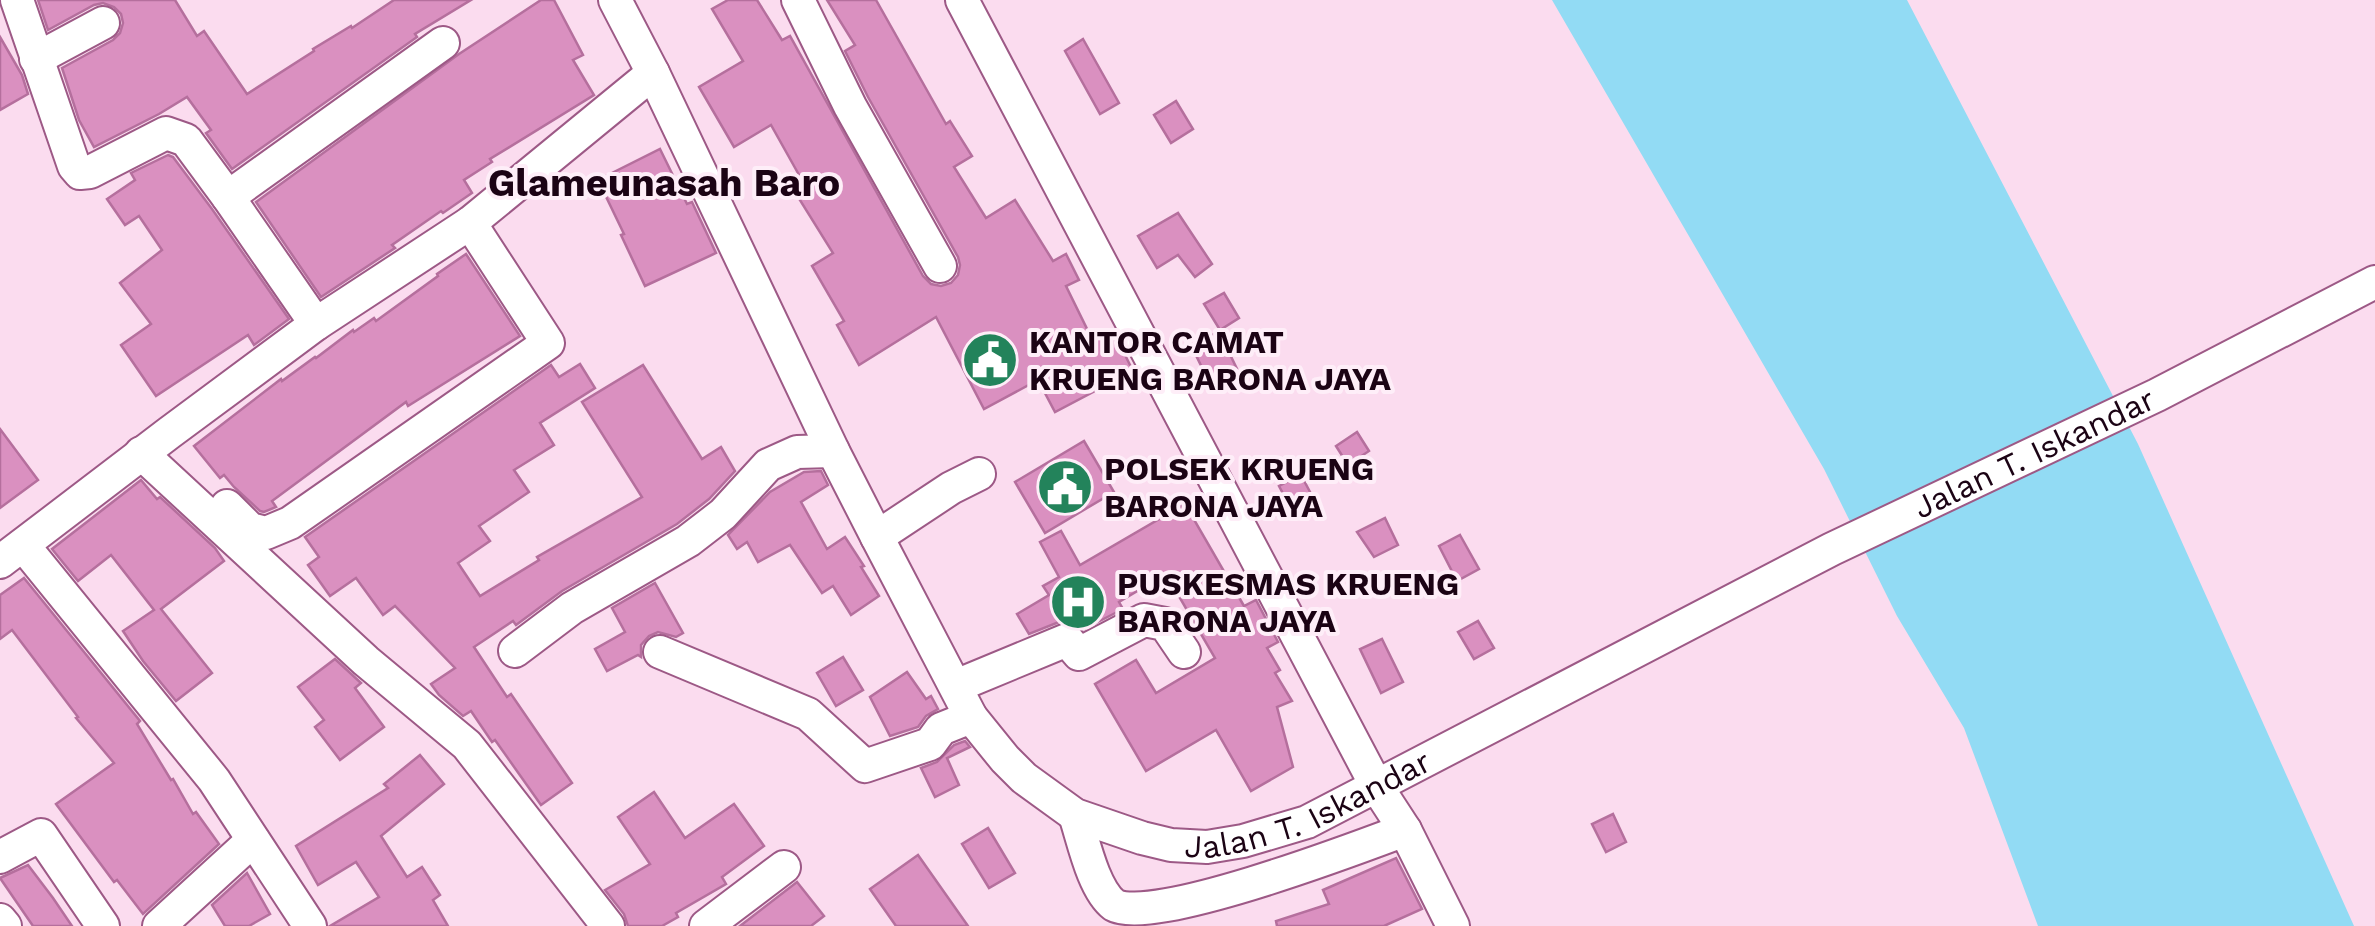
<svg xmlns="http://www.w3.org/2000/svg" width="2375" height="926" viewBox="0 0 2375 926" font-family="'Work Sans',sans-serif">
<rect width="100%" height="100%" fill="#fbdcef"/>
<polygon fill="#92dbf4" points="1552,0 1907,0 2138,444 2354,926 2038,926 1964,728 1897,616 1824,469"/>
<g fill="#da90c0" stroke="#b56f9d" stroke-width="2.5">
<polygon points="38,0 175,0 197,36 204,31 247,94 314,51 313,49 351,26 352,28 394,0 471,0 415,34 417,37 232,169 206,133 211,130 187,97 159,114 94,147 79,120 62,68 113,40 120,33 123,23 121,14 114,7 103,3 94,5 48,30"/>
<polygon points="541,0 554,0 583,55 573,60 594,95 490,159 492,162 464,180 472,193 443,213 441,211 392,245 395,248 321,297 256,202 459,54"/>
<polygon points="728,0 757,0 782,40 790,36 923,276 931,284 941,286 951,283 958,275 960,265 958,257 868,97 845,51 855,45 827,0 876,0 946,124 950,121 972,156 954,167 986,218 1015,200 1053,261 1066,254 1079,280 1066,286 1093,341 1113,331 1133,371 1055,412 1038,380 984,409 936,317 859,365 837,325 844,321 812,266 833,253 798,197 808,191 771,125 734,147 699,87 743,61 712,9"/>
<polygon points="0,37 22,75 28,94 0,110"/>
<polygon points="1083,39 1119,103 1100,114 1065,51"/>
<polygon points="1176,101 1193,129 1171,143 1154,115"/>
<polygon points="660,149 687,204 692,202 716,253 645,286 621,235 624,234 598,180"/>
<polygon points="168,155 173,157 212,209 289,319 254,345 248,335 156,396 121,345 151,324 120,283 162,250 139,216 125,225 107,199 135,180 131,173"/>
<polygon points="1178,213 1212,264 1195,277 1178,255 1157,268 1138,236"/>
<polygon points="466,254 520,336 408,406 406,402 272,501 276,507 264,512 260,511 234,487 224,475 220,478 194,446 281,379 282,381 315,357 316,358 353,330 354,332 374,318 376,321 438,276 437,274"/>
<polygon points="1224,293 1239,318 1220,330 1204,304"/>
<polygon points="1219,332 1239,373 1211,386 1191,345"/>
<polygon points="580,364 595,388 540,423 554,445 514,470 529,492 479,526 490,541 458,563 480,596 539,560 537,557 642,497 582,402 643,365 702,459 721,447 735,471 709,499 677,524 562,591 516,625 513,621 474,647 507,697 511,694 572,783 541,805 495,740 492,742 471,711 463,716 439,695 431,684 455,668 395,606 383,615 356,578 330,596 308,565 319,557 305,537 551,365 559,377"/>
<polygon points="0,429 38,480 0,508"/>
<polygon points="1357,432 1369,451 1348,465 1336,446"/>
<polygon points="1084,441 1114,492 1045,533 1015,482"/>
<polygon points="821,471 828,485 801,502 827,549 845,537 864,566 861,567 879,596 851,615 833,586 822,593 790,545 758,562 747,542 737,549 728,535 770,492 804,472"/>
<polygon points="1301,475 1318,507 1296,518 1279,486"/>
<polygon points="141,480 157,499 160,497 215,548 224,561 161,609 212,673 176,701 143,661 123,631 154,610 111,555 78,581 52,549"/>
<polygon points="1185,504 1244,606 1256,600 1278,642 1267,648 1280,670 1275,673 1292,701 1277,707 1293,767 1251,791 1216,730 1146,771 1095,684 1136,660 1156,693 1215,658 1166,574 1119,602 1123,609 1084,629 1074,619 1059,622 1029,634 1017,614 1049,595 1043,586 1059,577 1040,542 1061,531 1080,565"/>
<polygon points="1385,518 1398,545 1374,557 1357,532"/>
<polygon points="1460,535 1479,569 1457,581 1439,546"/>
<polygon points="24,578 140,721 137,724 171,780 173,779 193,814 196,812 219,844 143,914 117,880 114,882 56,804 114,763 76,718 78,717 12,630 0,639 0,595"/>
<polygon points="655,583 683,633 676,637 658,632 649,636 641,645 641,657 638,655 607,671 595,649 625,632 612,608"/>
<polygon points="1478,621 1494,648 1474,659 1458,632"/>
<polygon points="1382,639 1403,682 1381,693 1360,649"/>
<polygon points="843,657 863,690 836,706 817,673"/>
<polygon points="335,659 361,683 355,688 384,727 340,760 315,727 324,720 298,687"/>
<polygon points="907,672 926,699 931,696 938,709 926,716 918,727 890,736 870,697"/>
<polygon points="965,741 970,747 947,758 959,785 935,797 921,768 937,762 954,745"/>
<polygon points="420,755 444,784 381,836 407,877 422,867 440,895 433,900 448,926 330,926 379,897 356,862 318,885 296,846 388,788 384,784"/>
<polygon points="654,792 685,838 734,804 764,846 722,877 726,884 676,913 678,917 662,926 628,926 624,914 605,890 650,864 618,817"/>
<polygon points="1613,814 1626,842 1606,852 1592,824"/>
<polygon points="988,828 1015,873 989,888 962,844"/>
<polygon points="918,855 968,926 896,926 870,889"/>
<polygon points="1396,858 1422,909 1384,926 1277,926 1276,921 1329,904 1323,890"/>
<polygon points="28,865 53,898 72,926 33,926 0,878"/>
<polygon points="247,873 270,914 249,926 225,926 212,905"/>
<polygon points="797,882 824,916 811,926 740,926"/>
</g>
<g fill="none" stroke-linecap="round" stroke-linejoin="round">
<g stroke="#9d5986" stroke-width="36">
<g id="minor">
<polyline points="17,0 74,166 80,173 90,172 166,133 186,140 228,197 316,324"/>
<path id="s1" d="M 615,0 L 653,73 L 833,451 L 877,537 L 971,717 L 1005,759 L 1024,778 L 1075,815 L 1142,838 L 1171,845 L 1207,847 L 1243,841 L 1307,822 L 1832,549 L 2157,395 L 2375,282"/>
<polyline points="798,0 850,106 940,266"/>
<polyline points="962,0 1377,787 1405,830 1453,926"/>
<polyline points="36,59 103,23"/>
<polyline points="228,197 443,43"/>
<polyline points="141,453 366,661 467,745 608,926"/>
<polyline points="227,506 250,529 266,533 290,523 548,343 470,223"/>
<polyline points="877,537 951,488 979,474"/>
<polyline points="23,545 214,780 310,926"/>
<polyline points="0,562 169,433 316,324 470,223 653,73"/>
<polyline points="515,651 572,608 688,541 723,514 768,465 797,452 833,451"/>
<polyline points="660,652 808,714 865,766 930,744 941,729 971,717"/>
<polyline points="956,686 1067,640 1079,654 1144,620 1165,624 1184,652"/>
<path d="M 1075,815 C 1083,839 1093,889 1114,905 C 1152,926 1357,848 1405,830"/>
<polyline points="0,857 41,835 103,926"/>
<polyline points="0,920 5,926"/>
<polyline points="159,926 253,840"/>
<polyline points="706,926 784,867"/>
</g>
</g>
<use href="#minor" stroke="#fff" stroke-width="32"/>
</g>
<defs>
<g id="civic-disc" transform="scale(2.875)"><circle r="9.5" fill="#23835b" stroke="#feeef8"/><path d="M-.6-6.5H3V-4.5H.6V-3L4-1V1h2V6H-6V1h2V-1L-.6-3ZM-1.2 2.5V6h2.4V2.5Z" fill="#fff"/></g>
<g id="hospital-disc" transform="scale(2.875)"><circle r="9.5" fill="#23835b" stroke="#feeef8"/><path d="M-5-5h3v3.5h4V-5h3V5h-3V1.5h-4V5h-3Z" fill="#fff"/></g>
</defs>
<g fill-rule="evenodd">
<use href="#civic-disc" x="990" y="360"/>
<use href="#civic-disc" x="1065" y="487"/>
<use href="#hospital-disc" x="1078" y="602"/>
</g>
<g text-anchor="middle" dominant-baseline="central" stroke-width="8" stroke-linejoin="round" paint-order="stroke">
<g font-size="32" font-weight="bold" fill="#1b0314" stroke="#feeef8" text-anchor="start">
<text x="1029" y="342">KANTOR CAMAT<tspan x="1029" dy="37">KRUENG BARONA JAYA</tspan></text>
<text x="1104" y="469">POLSEK KRUENG<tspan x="1104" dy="37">BARONA JAYA</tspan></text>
<text x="1117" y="584">PUSKESMAS KRUENG<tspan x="1117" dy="37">BARONA JAYA</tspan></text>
</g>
<g font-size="32" fill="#1b0314" stroke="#feeef8">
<text stroke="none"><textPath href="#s1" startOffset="2000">Jalan T. Iskandar</textPath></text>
<text stroke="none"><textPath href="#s1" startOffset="1190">Jalan T. Iskandar</textPath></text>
</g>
<g font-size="38" font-weight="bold" fill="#1b0314" stroke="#feeef8">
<text x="664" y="183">Glameunasah Baro</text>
</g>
</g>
</svg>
